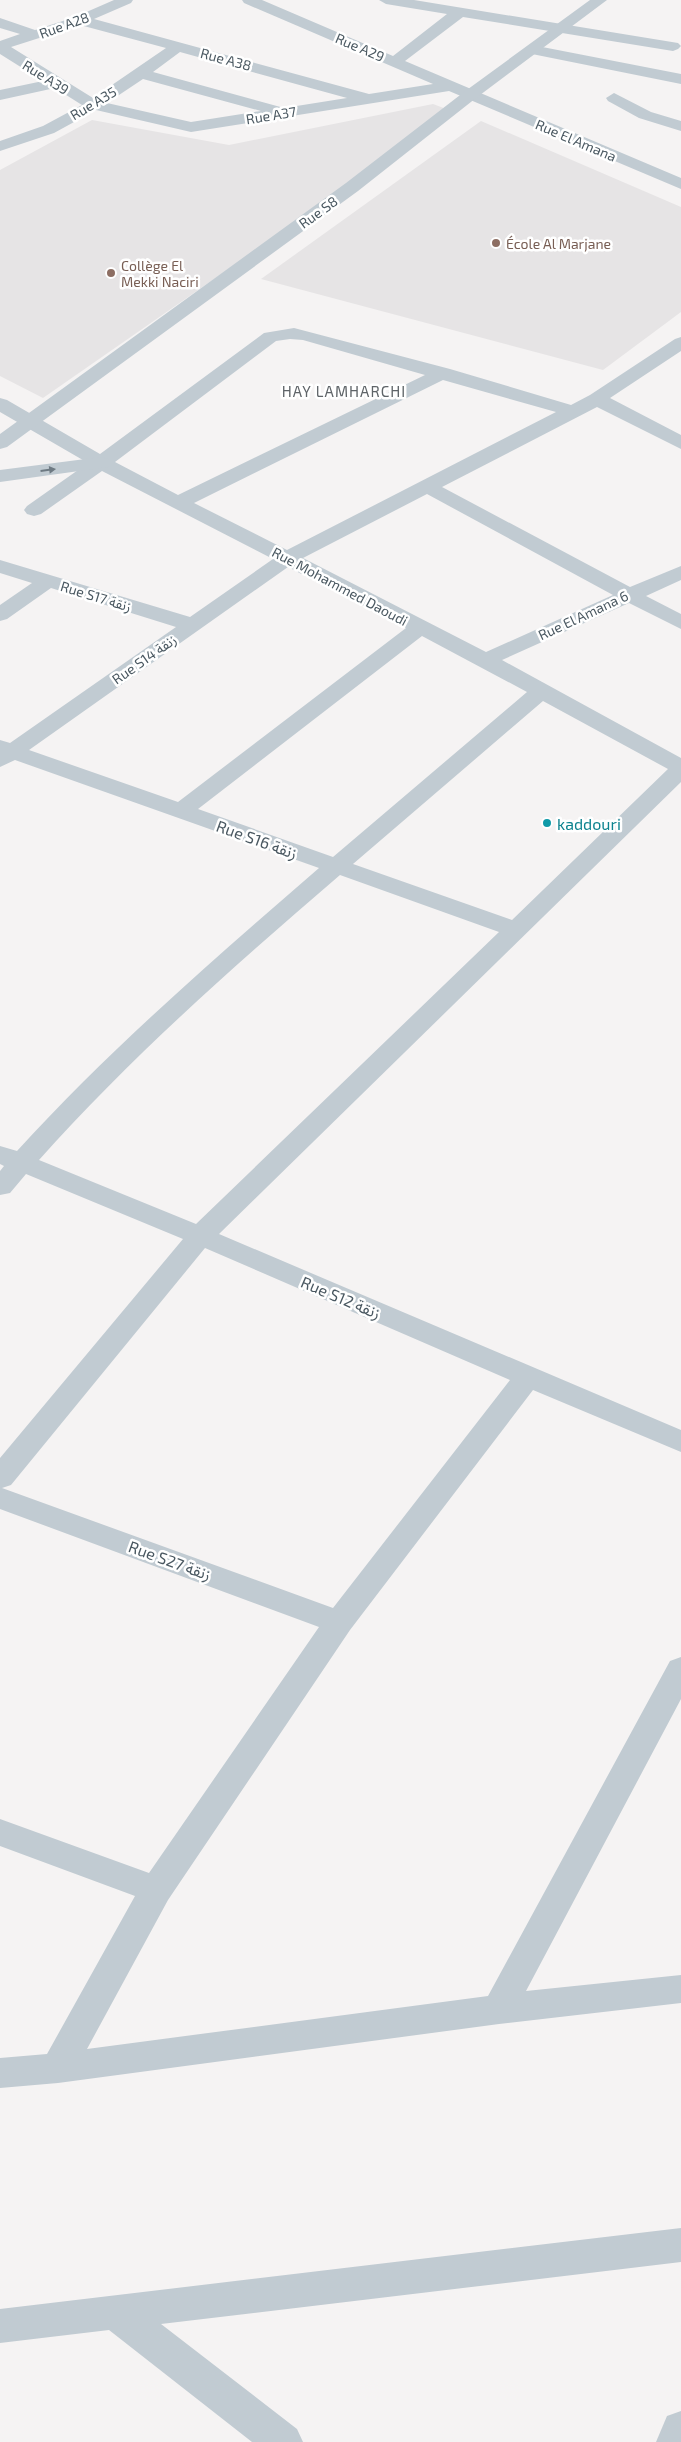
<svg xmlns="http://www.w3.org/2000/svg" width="681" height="2442" viewBox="0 0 681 2442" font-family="'Exo 2','Noto Sans Arabic',sans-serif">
<rect width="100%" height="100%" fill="#f5f3f3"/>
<g fill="#e6e4e5">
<polygon points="433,104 454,112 43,398 0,376 0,170 92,120 229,145"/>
<polygon points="481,121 681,207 681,312 603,370 261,279"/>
</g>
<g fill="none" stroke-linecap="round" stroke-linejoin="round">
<g fill="#c1cbd2" fill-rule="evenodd">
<path d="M 114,0 L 133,0 L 131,3 L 94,19 L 369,94 L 433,84 L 244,3 L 242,0 L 262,0 L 393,56 L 447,14 L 386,4 L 379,0 L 414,0 L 678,43 L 681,46 L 678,49 L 673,51 L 463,17 L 405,61 L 681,178 L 681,189 L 449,91 L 191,132 L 96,110 L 54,133 L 0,151 L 0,141 L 43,126 L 82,105 L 55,88 L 0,100 L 0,90 L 43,81 L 0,54 L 0,41 L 20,34 L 0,28 L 0,18 L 35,30 L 75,17 ZM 80,25 L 166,48 L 93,98 L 11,47 ZM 180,52 L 347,98 L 284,108 L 153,72 ZM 143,79 L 261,111 L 191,122 L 107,103 Z"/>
<polygon points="532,45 681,74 681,84 527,53 524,50"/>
<polygon points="614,93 651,112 681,121 681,131 639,118 608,101 606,98"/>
<path d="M 294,328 L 450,369 L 571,405 L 590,395 L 675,339 L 681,337 L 681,351 L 610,398 L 681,435 L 681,449 L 597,407 L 442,487 L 630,587 L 681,566 L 681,580 L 646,596 L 681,614 L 681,629 L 629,603 L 502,660 L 681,758 L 681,782 L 219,1234 L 681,1430 L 681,1452 L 533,1390 L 350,1630 L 168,1900 L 87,2049 L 488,1996 L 670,1661 L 681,1657 L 681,1699 L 526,1991 L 681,1975 L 681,2003 L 499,2024 L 58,2083 L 0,2088 L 0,2058 L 47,2054 L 135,1896 L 0,1846 L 0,1819 L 149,1873 L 319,1627 L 0,1509 L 0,1458 L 183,1239 L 26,1174 L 10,1193 L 0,1195 L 0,1171 L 4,1166 L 0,1164 L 0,1146 L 17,1151 C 110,1049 215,958 319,868 L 15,760 L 0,767 L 0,740 L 10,743 L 176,627 L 51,588 L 7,619 L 0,621 L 0,605 L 32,583 L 0,573 L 0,560 L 190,617 L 273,559 L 102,471 L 41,514 L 34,516 L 27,514 L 24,510 L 27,506 L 88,463 L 0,412 L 0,398 L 7,400 L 100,454 L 264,333 ZM 290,339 L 303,340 L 425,375 L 178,495 L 115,462 L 276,341 ZM 443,380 L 556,412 L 287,550 L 194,503 ZM 427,494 L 613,595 L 486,652 L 303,558 ZM 288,567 L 406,628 L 178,802 L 29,750 ZM 422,636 L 527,692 L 333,857 L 198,809 ZM 543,701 L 668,769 L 512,920 L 353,864 ZM 340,875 L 499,932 L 196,1224 L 39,1160 C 131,1057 235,965 340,875 ZM 205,1248 L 510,1380 L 333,1608 L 2,1488 L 11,1485 Z"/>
<polygon points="681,2228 681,2262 161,2324 297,2429 303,2442 252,2442 109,2330 0,2343 0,2309"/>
<polygon points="681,2411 681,2442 656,2442 667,2416"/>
</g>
<g fill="#c1cbd2" fill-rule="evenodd">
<polygon points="590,0 607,0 476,98 358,191 7,447 0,449 0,434 346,183 464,92"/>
<polygon points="101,457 108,459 111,463 108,467 0,482 0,470"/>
</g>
</g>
<defs><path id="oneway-solid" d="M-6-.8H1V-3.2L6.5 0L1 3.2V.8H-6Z" transform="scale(1.25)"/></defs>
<use fill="#6e7a83" href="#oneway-solid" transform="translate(48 470) rotate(-7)"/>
<g fill="#8d6e63" stroke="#fff" stroke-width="2">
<circle cx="496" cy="243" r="5"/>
<circle cx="111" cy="273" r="5"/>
</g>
<circle fill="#0f9aa8" stroke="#fff" stroke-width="2" cx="547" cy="823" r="5"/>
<g text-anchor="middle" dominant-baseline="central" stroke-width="5" stroke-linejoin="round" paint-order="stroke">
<g font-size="14" fill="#4a5861" stroke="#fff">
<text transform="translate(64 25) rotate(-20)">Rue A28</text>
<text transform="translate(360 47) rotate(23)">Rue A29</text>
<text transform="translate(226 59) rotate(15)">Rue A38</text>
<text transform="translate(46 77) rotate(32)">Rue A39</text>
<text transform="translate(93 103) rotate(-31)">Rue A35</text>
<text transform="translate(271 115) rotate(-9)">Rue A37</text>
<text transform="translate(576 140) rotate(23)">Rue El Amana</text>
<text transform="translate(318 212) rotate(-36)">Rue S8</text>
<text transform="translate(340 586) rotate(28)">Rue Mohammed Daoudi</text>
<text transform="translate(96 596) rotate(17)">Rue S17 زنقة</text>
<text transform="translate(583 615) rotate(-25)">Rue El Amana 6</text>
<text transform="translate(144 659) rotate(-35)">Rue S14 زنقة</text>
</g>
<g font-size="14" fill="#785e54" stroke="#fff" text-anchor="start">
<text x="506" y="243">École Al Marjane</text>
<text x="121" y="265">Collège El<tspan x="121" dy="16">Mekki Naciri</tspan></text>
</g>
<g font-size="15" letter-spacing="1" fill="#5f6468" stroke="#fff">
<text x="344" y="391">HAY LAMHARCHI</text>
</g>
<g font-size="16" fill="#0d838f" stroke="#fff" text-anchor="start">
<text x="557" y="823">kaddouri</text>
</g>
<g font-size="16" fill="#4a5861" stroke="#fff">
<text transform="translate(257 839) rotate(20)">Rue S16 زنقة</text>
<text transform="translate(341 1297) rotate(23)">Rue S12 زنقة</text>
<text transform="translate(170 1560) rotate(20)">Rue S27 زنقة</text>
</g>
</g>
</svg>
